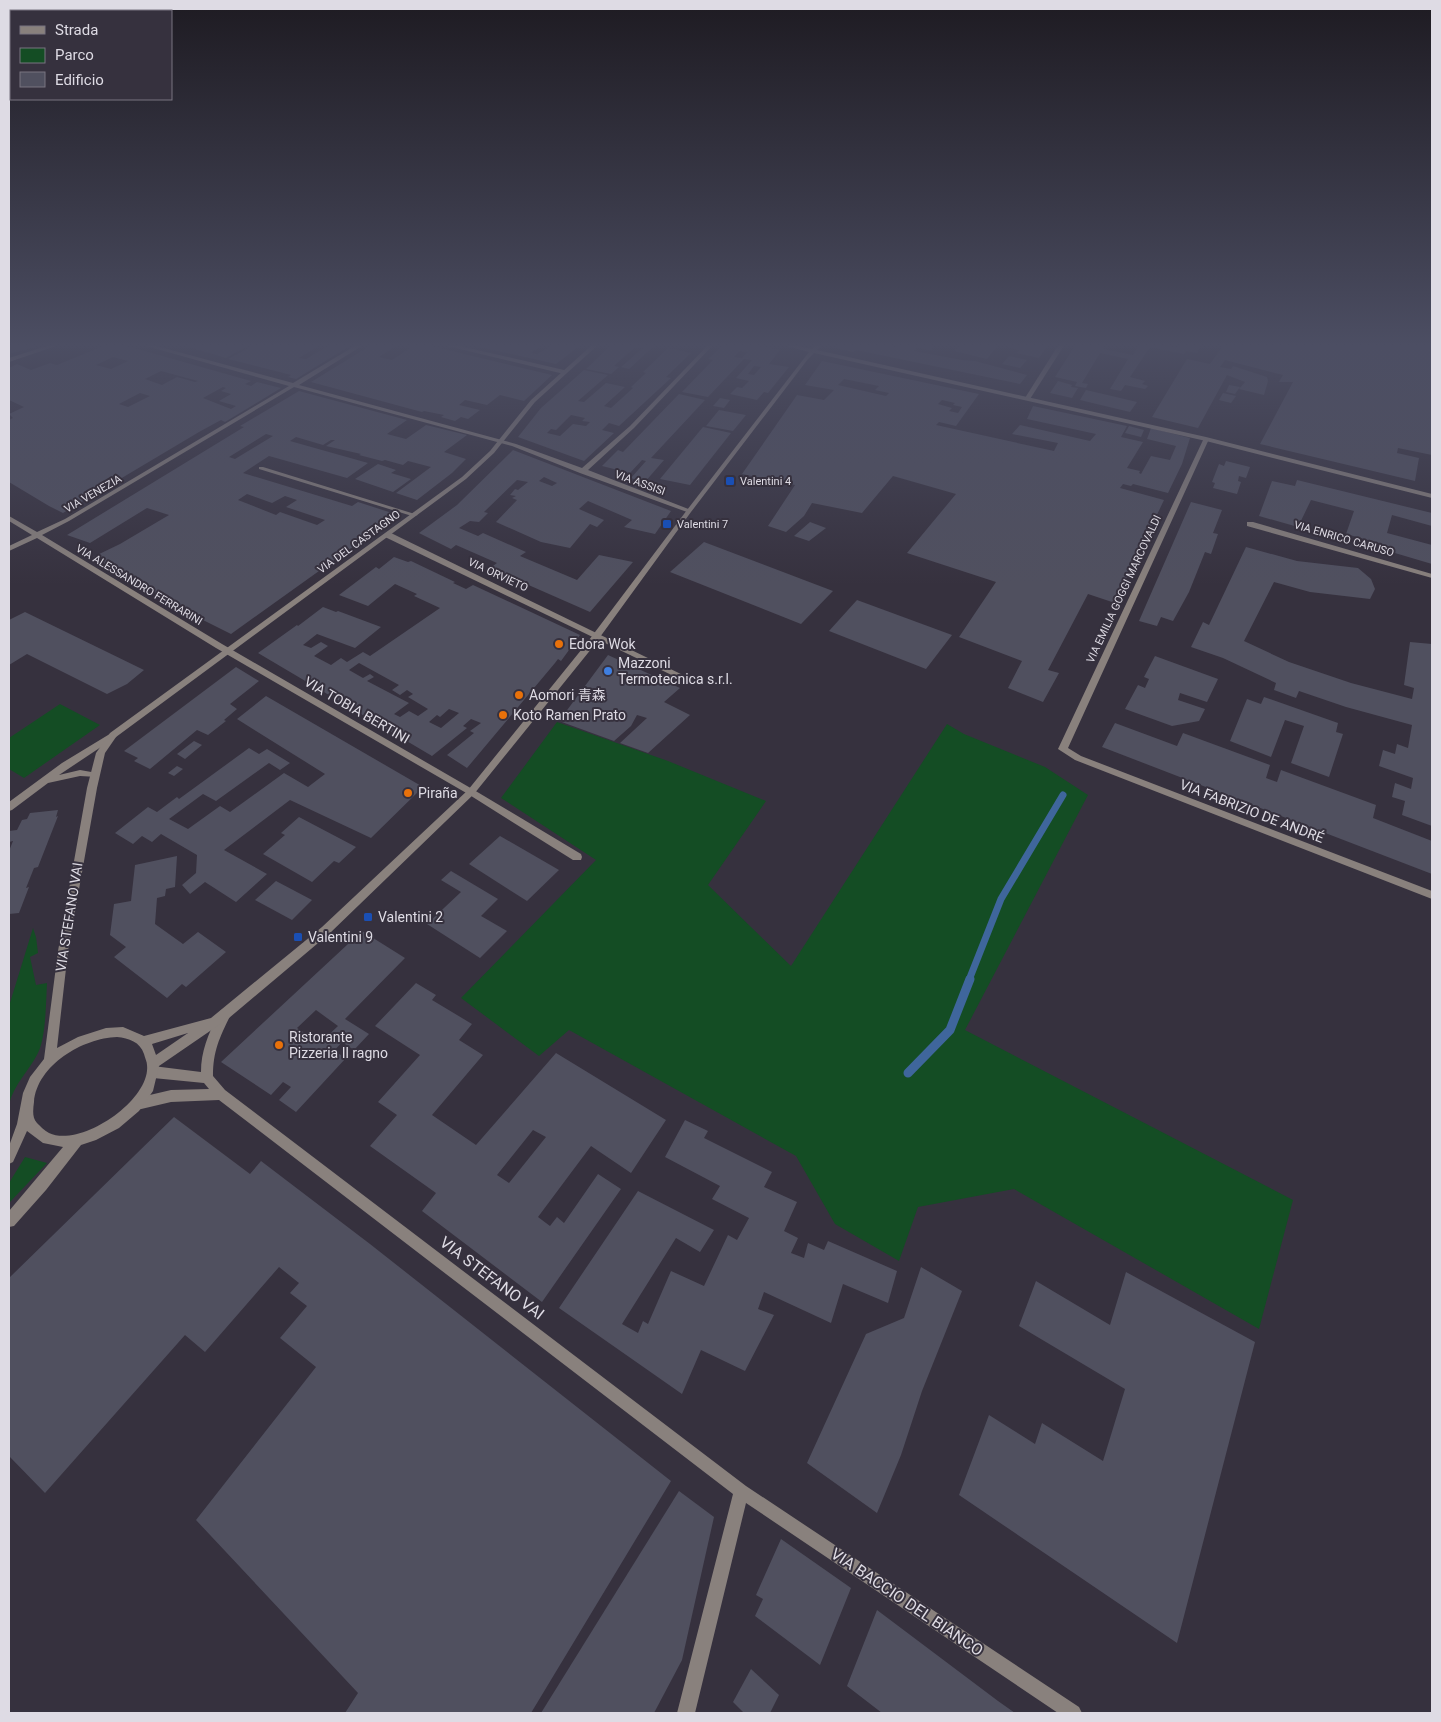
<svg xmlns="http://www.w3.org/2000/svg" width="1441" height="1722" viewBox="0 0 1441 1722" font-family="Roboto,'Noto Sans SC',sans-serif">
<rect width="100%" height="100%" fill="#36313e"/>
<g fill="#144d24">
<polygon points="60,704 100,725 24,778 9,769 9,738"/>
<polygon points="557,722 668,761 766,801 708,885 791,966 947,724 964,734 1045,767 1088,795 965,1030 1293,1200 1259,1329 1014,1189 918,1207 899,1261 835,1224 796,1156 569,1030 539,1056 461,998 596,860 501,798"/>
<path d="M 33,928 L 36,937 L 38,953 L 30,957 L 36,985 L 47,983 C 46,1001 46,1037 38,1053 C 29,1071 14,1084 9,1104 L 9,1006 Z"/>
<polygon points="25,1157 47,1163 9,1203 9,1183"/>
</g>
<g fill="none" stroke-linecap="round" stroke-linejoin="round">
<polyline stroke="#3f669c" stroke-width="7" points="969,980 1001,899 1063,795"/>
<polyline stroke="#3f669c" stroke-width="9" points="908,1073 950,1030 970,979"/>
</g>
<g fill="#50505f" fill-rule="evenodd">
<polygon points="42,344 42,345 9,354 9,345"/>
<path d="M 108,344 L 120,344 L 251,381 L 245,384 L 251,386 L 257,382 L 281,388 L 225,422 L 221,420 L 199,432 L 63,513 L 49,506 L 9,482 L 9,420 L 13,418 L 9,414 L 24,407 L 9,400 L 9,368 L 17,364 L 31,370 L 50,363 L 57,365 ZM 113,357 L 128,361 L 111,369 L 96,365 ZM 161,371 L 198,381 L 195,382 L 177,377 L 162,385 L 145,379 ZM 223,387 L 226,388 L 221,391 L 231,394 L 219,401 L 236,406 L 231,409 L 203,398 ZM 140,393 L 150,396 L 128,407 L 119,404 Z"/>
<polygon points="179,344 251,344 226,358"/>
<polygon points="256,344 322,344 299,358 306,359 328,346 323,344 353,344 296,379 288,377 291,375 228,359"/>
<polygon points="373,344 399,344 379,357 392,360 410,348 399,344 423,344 552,375 524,401 500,395 487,405 465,400 459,405 480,410 468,419 461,417 455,421 441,417 444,415 424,411 422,412 311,382"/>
<polygon points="477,344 543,344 531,353 537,354 555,344 582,344 556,364 475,346"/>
<polygon points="612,344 644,344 654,346 629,369 621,367 643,348 635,347 614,366 619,367 611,374 586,369"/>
<path d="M 724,344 L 755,344 L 754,345 L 780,350 L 769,364 L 789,367 L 768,393 L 764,392 L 757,400 L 730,394 L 737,387 L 742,388 L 749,381 L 736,378 L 752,360 L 744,359 L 708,397 L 682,392 L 713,360 L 708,359 ZM 740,351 L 747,352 L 742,358 L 734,357 ZM 754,366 L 761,367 L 754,375 L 748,374 Z"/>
<polygon points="838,344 886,344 896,347 899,344 937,344 931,350 917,348 914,351 962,360 975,361 1027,375 1020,384 856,350 853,352 835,348"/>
<polygon points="961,344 999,344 987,359 954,351"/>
<polygon points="1011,344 1049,344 1039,358 1016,353 1019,350 1009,348"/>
<polygon points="1076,344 1105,344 1103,349 1133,355 1139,344 1159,344 1176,348 1178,344 1202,344 1197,353 1186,351 1184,354 1150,347 1130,377 1145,381 1142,384 1148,386 1145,389 1125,385 1121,391 1110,389 1128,359 1100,353 1082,383 1088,384 1086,388 1075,386 1077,382 1055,377"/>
<polygon points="1224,344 1383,344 1390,346 1390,344 1432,344 1432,455 1398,448 1397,453 1419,458 1415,481 1260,444 1293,382 1279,382 1283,375 1225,360 1220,367 1231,369 1233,366 1267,377 1268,381 1264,395 1239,389 1245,382 1227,375 1198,428 1152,417 1187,359 1210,364"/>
<path d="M 668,348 L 691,353 L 666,377 L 671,378 L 619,426 L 609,423 L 602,430 L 614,433 L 584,461 L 518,437 L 541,408 L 584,370 L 608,375 L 578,401 L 584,402 L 606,383 L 625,387 L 604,406 L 611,408 L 633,388 L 631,387 L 646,373 L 643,372 ZM 571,415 L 585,418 L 582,421 L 590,422 L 586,426 L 573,424 L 560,436 L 547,433 L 551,429 L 556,430 Z"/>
<polygon points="1009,356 1027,360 1020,368 1002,364"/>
<path d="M 822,361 L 979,394 L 956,426 L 939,422 L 936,425 L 1054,451 L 1058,443 L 1012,434 L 1020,425 L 1090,441 L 1096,434 L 1027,419 L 1033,406 L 1127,426 L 1121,437 L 1143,442 L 1127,468 L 1140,471 L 1139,473 L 1141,474 L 1151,456 L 1170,460 L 1176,446 L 1147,439 L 1151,428 L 1190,438 L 1182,464 L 1168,493 L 1133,484 L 1131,486 L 1123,484 L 1120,488 L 1164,500 L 1115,603 L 1088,594 L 1048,670 L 1059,673 L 1043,702 L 1008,688 L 1022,661 L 959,637 L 996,582 L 907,553 L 956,494 L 893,476 L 862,513 L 812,503 L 804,516 L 786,532 L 768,526 L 795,485 L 742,474 L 797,395 L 824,400 L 834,390 L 805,385 ZM 844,379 L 879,386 L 875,390 L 889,393 L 886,396 L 838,385 ZM 942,400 L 955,403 L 953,405 L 962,407 L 958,413 L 949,411 L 952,408 L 938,404 Z"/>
<polygon points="1058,381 1072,385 1071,387 1078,388 1072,398 1050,393"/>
<polygon points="1229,385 1240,387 1235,394 1226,392"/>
<polygon points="1086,390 1116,397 1137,402 1130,412 1080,400"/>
<path d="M 299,391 L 407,420 L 387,434 L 406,439 L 426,425 L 467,435 L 444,452 L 466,459 L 452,473 L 417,500 L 396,493 L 431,467 L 408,461 L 403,465 L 385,460 L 382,461 L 359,455 L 361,454 L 326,446 L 335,440 L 331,440 L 323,445 L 296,437 L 290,441 L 368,463 L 347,478 L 269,456 L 243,473 L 352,506 L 358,502 L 392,513 L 351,545 L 354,546 L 231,634 L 187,612 L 93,557 L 120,544 L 169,515 L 147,508 L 90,543 L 67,535 L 244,427 L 240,426 ZM 266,434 L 273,436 L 235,459 L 229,457 ZM 247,494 L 272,503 L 285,496 L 297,500 L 286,507 L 325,520 L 317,525 L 280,512 L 276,515 L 238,500 Z"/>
<polygon points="1223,393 1236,396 1231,403 1219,400"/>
<polygon points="679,394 705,400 651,458 664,460 644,483 631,478 646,461 642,460 630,473 602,466 618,450 623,452"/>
<polygon points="720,398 730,400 724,408 713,406"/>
<polygon points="719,410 746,415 733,431 706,426"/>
<polygon points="1129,426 1144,430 1141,437 1125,433"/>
<polygon points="703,427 731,433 690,485 660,479"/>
<path d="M 513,450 L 671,511 L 655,534 L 624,527 L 632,520 L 588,501 L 579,509 L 604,520 L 597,527 L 590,524 L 570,548 L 541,542 L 496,522 L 517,500 L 512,498 L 516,496 L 510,495 L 515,489 L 518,490 L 528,482 L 517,480 L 484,512 L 488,513 L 479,522 L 470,521 L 459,528 L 478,536 L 483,533 L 526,552 L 520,556 L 577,580 L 599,555 L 633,562 L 590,612 L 490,568 L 497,563 L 456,545 L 451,549 L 419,533 L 457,505 ZM 544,477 L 557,483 L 552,486 L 539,481 Z"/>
<polygon points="1226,461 1250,467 1246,478 1239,476 1238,481 1241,482 1237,494 1213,488 1215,483 1212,482 1219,464 1224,466"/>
<polygon points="378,464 396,470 391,473 411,479 393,492 355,479"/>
<polygon points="1297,480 1432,513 1432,526 1392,515 1387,533 1432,545 1432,564 1378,548 1379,543 1346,534 1354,511 1311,500 1298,527 1259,516 1272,481 1295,486"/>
<polygon points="1191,502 1222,510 1213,533 1218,534 1211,554 1205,552 1189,592 1173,621 1161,617 1157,626 1139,621"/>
<polygon points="810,522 826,528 809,541 794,536"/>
<polygon points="704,542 833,591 801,624 670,572"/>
<polygon points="1246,547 1297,561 1358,568 1371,579 1375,589 1370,599 1310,592 1274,582 1244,641 1289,662 1351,683 1412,699 1414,688 1404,685 1410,642 1432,644 1432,826 1402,815 1405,801 1392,797 1395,783 1411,789 1413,778 1379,766 1383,750 1395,754 1397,744 1408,748 1412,725 1346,707 1299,691 1296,698 1274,690 1276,683 1223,658 1191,647 1203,622 1209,625"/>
<path d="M 394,557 L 408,562 L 411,561 L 455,582 L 453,583 L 466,589 L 473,585 L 580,635 L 561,661 L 558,659 L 555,663 L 467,768 L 447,755 L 474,733 L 470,731 L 481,723 L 471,719 L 463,726 L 467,728 L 432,756 L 258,653 L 297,625 L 298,626 L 323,607 L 336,612 L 338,611 L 381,627 L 355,648 L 317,634 L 303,645 L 311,648 L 321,642 L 328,646 L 314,656 L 331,665 L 341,658 L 347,662 L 363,652 L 370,656 L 440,608 L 414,596 L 417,594 L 395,584 L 368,606 L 339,595 L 376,567 L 379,569 ZM 359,663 L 399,685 L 392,690 L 400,695 L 407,690 L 413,694 L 408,697 L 428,709 L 418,716 L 409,711 L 400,717 L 394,714 L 409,703 L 367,681 L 374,677 L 370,674 L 363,678 L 349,670 ZM 449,709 L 459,713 L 441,728 L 429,722 L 437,715 L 440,717 Z"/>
<polygon points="857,600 952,635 926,669 829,631"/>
<polygon points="25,612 144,670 127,684 107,694 27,654 9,665 9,620"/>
<polygon points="608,655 680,688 664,702 690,715 648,753 620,743 647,718 637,715 631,726 614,741 559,721"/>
<polygon points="1155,656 1218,679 1207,702 1180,693 1178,700 1205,709 1199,721 1172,726 1125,709 1138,685 1145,688 1149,679 1144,677"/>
<polygon points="236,667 259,681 230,704 237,709 224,720 226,721 208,735 197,730 150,769 134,761 138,758 124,751"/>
<polygon points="266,696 423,787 371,838 290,800 224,850 267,874 236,902 205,882 190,894 182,885 196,873 197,855 161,834 152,842 142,836 133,844 115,833 148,807 157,812 177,797 179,799 249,748 259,754 267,749 290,763 280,770 269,763 216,801 203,794 169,819 188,829 220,806 230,812 284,773 308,787 325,774 237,719"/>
<polygon points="1264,697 1338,723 1336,732 1343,734 1329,777 1291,763 1304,726 1285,720 1271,757 1230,741 1247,699 1261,704"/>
<polygon points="1115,723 1177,746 1183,733 1270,765 1266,778 1277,782 1281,770 1376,805 1373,818 1432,841 1432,874 1102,747"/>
<polygon points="194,741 202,745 185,759 177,754"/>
<polygon points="177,766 183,769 174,776 168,773"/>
<polygon points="58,810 56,817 58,816 38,867 34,868 26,888 29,887 19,913 9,914 9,851 13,841 9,842 9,831 17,830 22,820 27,819 30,813"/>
<polygon points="299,817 356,847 339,863 334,861 312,882 263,854 285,835 281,833"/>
<polygon points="500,836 559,870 527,901 469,864"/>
<polygon points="177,856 175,887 166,889 165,896 157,898 155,924 183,944 198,932 226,952 186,987 182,984 167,998 114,957 126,947 110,935 114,904 131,901 135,865"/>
<polygon points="451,871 498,899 481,916 507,931 480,958 427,924 461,892 441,880"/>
<polygon points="276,881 312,900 292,920 255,900"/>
<path d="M 362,931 L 405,958 L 345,1019 L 369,1034 L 354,1050 L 342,1042 L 334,1051 L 346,1058 L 296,1112 L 279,1100 L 291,1087 L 283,1082 L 271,1095 L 221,1062 ZM 316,1010 L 338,1026 L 320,1043 L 297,1028 Z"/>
<path d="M 416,983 L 436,995 L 432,1000 L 472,1024 L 459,1040 L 483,1055 L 432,1115 L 476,1145 L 556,1053 L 666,1120 L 631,1173 L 591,1146 L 538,1217 L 550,1226 L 557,1217 L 564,1223 L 598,1174 L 621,1189 L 542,1302 L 422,1211 L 436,1193 L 370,1146 L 397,1115 L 378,1102 L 420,1055 L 375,1026 ZM 533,1130 L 546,1137 L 509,1183 L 497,1175 Z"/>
<polygon points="174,1117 250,1174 261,1161 370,1244 671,1481 531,1713 345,1713 358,1693 196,1520 316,1367 280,1338 307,1306 290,1293 299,1283 279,1267 205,1352 185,1335 45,1493 9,1456 9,1278"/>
<polygon points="685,1120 708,1131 704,1138 772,1172 764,1187 797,1202 784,1231 798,1238 791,1253 804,1258 808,1243 824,1250 828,1241 897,1271 888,1303 843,1284 831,1323 764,1292 758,1309 774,1315 745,1371 701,1350 682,1394 559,1308 638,1191 714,1230 700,1252 676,1238 622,1324 638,1333 643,1321 648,1324 671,1271 704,1286 728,1235 737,1240 749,1218 712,1199 720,1186 665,1157"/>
<polygon points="921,1267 962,1291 922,1391 901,1455 877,1513 807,1463 866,1334 904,1318"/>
<polygon points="1126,1272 1255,1342 1177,1643 959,1495 989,1415 1035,1444 1042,1423 1103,1461 1125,1389 1019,1326 1036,1281 1110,1325"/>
<polygon points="679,1491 714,1517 682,1660 654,1713 541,1713"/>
<polygon points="781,1539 851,1588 820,1665 755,1616 763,1599 756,1595"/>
<polygon points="877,1610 998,1701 1015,1713 882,1713 847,1686"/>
<polygon points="751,1669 779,1695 770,1713 744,1713 733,1702"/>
</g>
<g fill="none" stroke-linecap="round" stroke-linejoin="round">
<g fill="#89817d" fill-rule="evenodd">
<polygon points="53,344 62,344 9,362 9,358"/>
<polygon points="139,344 149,344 293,383 358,344 365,344 299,385 516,444 582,468 630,426 709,344 714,344 634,428 588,470 691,510 691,512 687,512 580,473 512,446 294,387 69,521 42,535 222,644 474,790 581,854 582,857 581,860 573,860 468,794 216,648 37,538 9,551 9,546 32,535 9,521 9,516 37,532 65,519 289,386"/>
<polygon points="451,344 564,370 567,372 564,374 443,345"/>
<polygon points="1059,344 1065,344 1030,399 1026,399 1025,398"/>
<polygon points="1204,438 1209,439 1068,748 1081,756 1432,891 1432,899 1075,760 1058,749"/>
<polygon points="259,467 263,467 418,515 412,516 259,469"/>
<polygon points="1247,522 1253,522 1432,574 1432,578 1247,526"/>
<polygon points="385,533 391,533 689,678 688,680 682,680 385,537"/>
<polygon points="113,732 117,735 116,737 59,775 80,770 97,773 99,775 97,777 80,776 48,783 12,810 9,811 9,802 62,763"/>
<path d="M 225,1009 L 229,1010 L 231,1014 C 220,1037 213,1050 213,1076 L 225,1090 L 746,1486 L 1079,1707 L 1082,1713 L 1058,1713 L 746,1503 L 695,1713 L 677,1713 L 733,1494 L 219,1100 L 171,1102 L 137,1110 L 133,1108 L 131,1104 L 133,1100 L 137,1098 L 171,1090 L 209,1089 L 204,1083 L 153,1078 L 149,1076 L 147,1072 L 149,1068 L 153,1066 L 201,1072 C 201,1049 210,1030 221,1010 Z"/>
</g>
<path fill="#89817d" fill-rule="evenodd" d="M 593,344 L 599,344 L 535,402 L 494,453 L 466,479 L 116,737 L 105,753 L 97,788 L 68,951 L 57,1048 L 78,1037 L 106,1028 L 123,1027 L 144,1036 L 211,1018 L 322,927 L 468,790 L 586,644 L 687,510 L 809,352 L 779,344 L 790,344 L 812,349 L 817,344 L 823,344 L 817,350 L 1206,437 L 1432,494 L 1432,498 L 1206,441 L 814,353 L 808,359 L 691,512 L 592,648 L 474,794 L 330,933 L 229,1018 L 159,1066 L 153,1091 L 139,1111 L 119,1128 L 96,1140 L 81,1145 L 46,1190 L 14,1226 L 9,1227 L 9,1211 L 63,1147 L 43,1143 L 27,1131 L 13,1162 L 9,1164 L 9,1146 L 17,1124 L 23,1093 L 30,1077 L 44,1059 L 58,951 L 87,788 L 96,753 L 110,733 L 462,477 L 490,451 L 531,400 ZM 188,1033 L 156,1055 L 152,1044 ZM 117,1037 C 129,1038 140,1042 144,1054 C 145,1058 147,1062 147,1065 C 151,1100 81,1148 49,1133 C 45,1131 40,1126 37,1123 C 32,1118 33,1110 34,1102 C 37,1065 83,1038 117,1037 Z"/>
</g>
<linearGradient id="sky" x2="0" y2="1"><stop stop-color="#1e1b22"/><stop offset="0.59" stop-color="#4c4e63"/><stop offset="1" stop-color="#4c4e63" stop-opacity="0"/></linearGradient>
<rect width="1441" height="585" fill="url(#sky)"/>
<g fill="#1a4fb4" stroke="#36313e" stroke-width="2">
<rect x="725" y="476" width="10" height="10" rx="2.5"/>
<rect x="662" y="519" width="10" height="10" rx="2.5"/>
<rect x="363" y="912" width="10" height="10" rx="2.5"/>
<rect x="293" y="932" width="10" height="10" rx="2.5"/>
</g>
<g fill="#e8710a" stroke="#36313e" stroke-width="2">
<circle cx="559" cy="644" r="5"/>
<circle cx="519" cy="695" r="5"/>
<circle cx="503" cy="715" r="5"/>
<circle cx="408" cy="793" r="5"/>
<circle cx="279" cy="1045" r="5"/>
</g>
<circle fill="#3f7fe0" stroke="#36313e" stroke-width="2" cx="608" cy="671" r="5"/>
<g text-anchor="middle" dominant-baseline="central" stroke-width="4" stroke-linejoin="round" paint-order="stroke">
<g font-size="11" fill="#dedbe4" stroke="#36313e" text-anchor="start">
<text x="740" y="481">Valentini 4</text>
<text x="677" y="524">Valentini 7</text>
</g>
<g font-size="11" fill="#dedbe4" stroke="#36313e">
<text transform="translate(640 483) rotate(20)">VIA ASSISI</text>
<text transform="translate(93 494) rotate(-30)">VIA VENEZIA</text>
<text transform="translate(1344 539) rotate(16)">VIA ENRICO CARUSO</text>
<text transform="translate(359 542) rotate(-36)">VIA DEL CASTAGNO</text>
<text transform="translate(498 575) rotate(25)">VIA ORVIETO</text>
<text transform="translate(139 585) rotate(31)">VIA ALESSANDRO FERRARINI</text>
<text transform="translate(1124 589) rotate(-65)">VIA EMILIA GOGGI MARCOVALDI</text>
</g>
<g font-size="14" fill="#dedbe4" stroke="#36313e" text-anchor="start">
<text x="569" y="644">Edora Wok</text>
<text x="618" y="663">Mazzoni<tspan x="618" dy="16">Termotecnica s.r.l.</tspan></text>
<text x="529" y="695">Aomori 青森</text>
<text x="513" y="715">Koto Ramen Prato</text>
<text x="418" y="793">Piraña</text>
<text x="378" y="917">Valentini 2</text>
<text x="308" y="937">Valentini 9</text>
<text x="289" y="1037">Ristorante<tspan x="289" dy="16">Pizzeria Il ragno</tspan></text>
</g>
<g font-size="14" fill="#dedbe4" stroke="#36313e">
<text transform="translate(357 710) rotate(30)">VIA TOBIA BERTINI</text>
<text transform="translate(1252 811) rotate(21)">VIA FABRIZIO DE ANDRÉ</text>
<text transform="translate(69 917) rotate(-81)">VIA STEFANO VAI</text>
</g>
<g font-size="16" fill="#dedbe4" stroke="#36313e">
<text transform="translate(492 1278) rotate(37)">VIA STEFANO VAI</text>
<text transform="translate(907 1602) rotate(34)">VIA BACCIO DEL BIANCO</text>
</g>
</g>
<rect width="1441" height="1722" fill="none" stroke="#dedbe4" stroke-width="20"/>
<rect x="10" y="10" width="162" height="90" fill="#36313e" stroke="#797580"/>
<rect x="20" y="26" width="25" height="8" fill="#89817d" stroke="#797580"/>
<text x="55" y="35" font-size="15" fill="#dedbe4">Strada</text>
<rect x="20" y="48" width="25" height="15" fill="#144d24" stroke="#797580"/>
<text x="55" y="60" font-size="15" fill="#dedbe4">Parco</text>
<rect x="20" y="72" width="25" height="15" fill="#50505f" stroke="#797580"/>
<text x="55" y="85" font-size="15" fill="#dedbe4">Edificio</text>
</svg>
